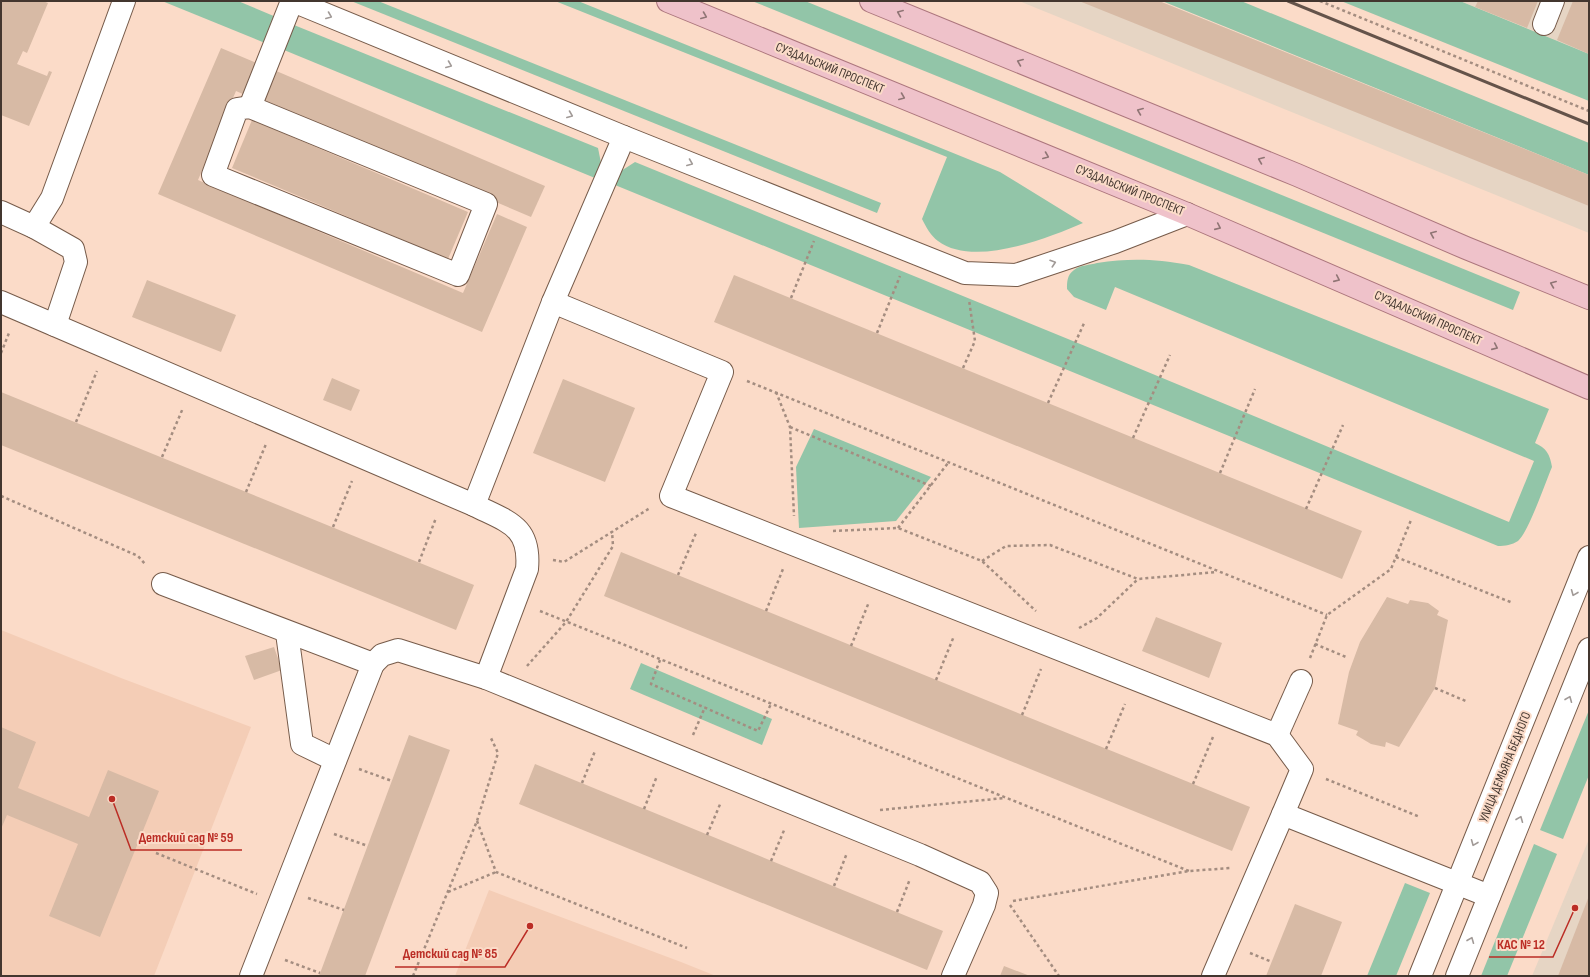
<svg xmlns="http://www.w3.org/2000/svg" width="1590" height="977" viewBox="0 0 1590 977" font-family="'Sofia Sans Condensed',sans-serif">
<rect width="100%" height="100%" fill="#fbdbc8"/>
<g fill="#f4cdb6">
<polygon points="1,630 121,678 251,727 154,976 1,976"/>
<polygon points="489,890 681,962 716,976 455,976"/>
</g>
<g fill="#e6d5c4">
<polygon points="1019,1 1159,1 1589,175 1589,233"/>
<polygon points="1460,1 1589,1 1589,54 1527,28"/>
<polygon points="1589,839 1589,976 1532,976"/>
</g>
<g fill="#92c5a8">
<polygon points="162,1 238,1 276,17 265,43"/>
<polygon points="351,1 378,1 881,203 877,213"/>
<path d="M 555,1 L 578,1 L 1000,172 L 1083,223 C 1048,238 974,268 938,241 C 931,236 926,227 922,219 L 947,157 Z"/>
<polygon points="752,1 805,1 1520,292 1513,310"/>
<polygon points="1162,1 1241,1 1589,143 1589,175"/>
<polygon points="1341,1 1460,1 1589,54 1589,101"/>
<polygon points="294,25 598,148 601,163 595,178 284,50"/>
<path d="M 635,162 L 1090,348 L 1509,522 L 1534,461 L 1115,287 L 1106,310 L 1074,297 L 1067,289 C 1067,282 1067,275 1074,270 C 1080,265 1090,265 1097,263 C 1131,258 1155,259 1189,265 L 1549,409 L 1535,443 C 1546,448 1550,454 1552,467 C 1546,481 1528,533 1518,541 C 1512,545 1505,546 1498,546 L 615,185 L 621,171 Z"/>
<polygon points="814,429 931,477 896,521 799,528 796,467"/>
<polygon points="641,663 772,719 762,745 630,689"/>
<polygon points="1589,710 1589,775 1563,839 1540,830"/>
<polygon points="1534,844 1557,854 1507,976 1481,976"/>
<polygon points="1405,883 1430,893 1396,976 1367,976"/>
</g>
<g fill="#d7baa5">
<polygon points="1,1 43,1 48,3 27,53 23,51 17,64 47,76 49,71 52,72 29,126 1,115"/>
<polygon points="1079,1 1159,1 1589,175 1589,206"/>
<polygon points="1478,1 1538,1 1527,28 1475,7"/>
<polygon points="1573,1 1589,1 1589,54 1557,40"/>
<polygon points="221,48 259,64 245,95 236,91 198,180 463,293 497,214 527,227 482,332 158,194"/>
<polygon points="274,70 545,186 531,217 260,101"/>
<polygon points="252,120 468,212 448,259 232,168"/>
<polygon points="734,275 1362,531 1342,579 714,322"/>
<polygon points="147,280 236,315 221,352 132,317"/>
<polygon points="332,378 360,390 351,411 323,400"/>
<polygon points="563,379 635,408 605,482 533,453"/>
<polygon points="1,392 474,585 456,630 1,445"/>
<polygon points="621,552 1250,807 1232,851 604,596"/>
<polygon points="1387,597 1408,604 1410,600 1428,603 1439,611 1437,615 1448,620 1435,688 1399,747 1386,742 1385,747 1371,744 1356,735 1358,731 1338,724 1349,672 1360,642"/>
<polygon points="1156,617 1222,643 1209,678 1142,651"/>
<polygon points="274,647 282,670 254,680 245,656"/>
<polygon points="1,727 36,742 18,788 89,817 108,770 159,791 100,937 49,916 78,844 7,815 1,829"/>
<polygon points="409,735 450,750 433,796 365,976 319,976"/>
<polygon points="535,764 943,931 927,970 519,804"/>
<polygon points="1589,896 1589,976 1558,976"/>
<polygon points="1295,904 1342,922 1321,976 1266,976"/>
<polygon points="1004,966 1030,976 1000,976"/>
</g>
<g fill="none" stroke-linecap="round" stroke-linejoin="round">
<g stroke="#765b4a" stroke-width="24">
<g id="minor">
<polyline points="293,1 624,137 965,273 1016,275 1115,242 1187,214"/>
<polyline points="1544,24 1553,1"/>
<polygon points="250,107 486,204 458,275 213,175 237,109"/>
<polyline points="250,107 292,1"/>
<polyline points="1,212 34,227 52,198 124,1"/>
<polyline points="34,227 73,249 76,262 55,325"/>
<polyline points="1,302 474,505 553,302 624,137"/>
<polyline points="553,302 722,372 671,496 1277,735 1302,769 1283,814 1489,896"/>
<path d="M 474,505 C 508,522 531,526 527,569 L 486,678"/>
<polyline points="163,584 373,664 251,976"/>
<polyline points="287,633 302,744 335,760"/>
<polyline points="373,664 382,655 398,650 486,678 920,855 980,882 987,893 984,905 953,976"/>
<polyline points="1277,735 1301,681"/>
<polyline points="1213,976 1283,814"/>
<polyline points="1420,976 1589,557"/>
<polyline points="1457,976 1589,649"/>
</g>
</g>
<g stroke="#ac767d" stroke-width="24">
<g id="major">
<polyline points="668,1 1187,214 1589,388"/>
<polyline points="871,1 1297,175 1466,248 1589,298"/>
</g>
</g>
<g stroke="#a48d80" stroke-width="2.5" stroke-dasharray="3 3" stroke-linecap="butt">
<polyline points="1320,1 1589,111"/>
<polyline points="791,298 814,241"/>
<polyline points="877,333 900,276"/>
<polyline points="1,353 9,333"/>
<polyline points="963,368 975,341 969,300"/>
<polyline points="747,381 1327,615"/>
<polyline points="776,392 790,427 794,516"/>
<polyline points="1048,403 1085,321"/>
<polyline points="76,422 97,371"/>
<polyline points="790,427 931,486"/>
<polyline points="1133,438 1170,355"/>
<polyline points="162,457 183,408"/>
<polyline points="1220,473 1255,389"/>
<polyline points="246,492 266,444"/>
<polyline points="1,496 138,556 146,565"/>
<polyline points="1306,509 1343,425"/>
<polyline points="333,527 352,481"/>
<polyline points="898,528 948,463"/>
<polyline points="833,531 898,528 982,561 1036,611"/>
<polyline points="1396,557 1513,603"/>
<polyline points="553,560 564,562 650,508"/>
<polyline points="982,561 1006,546 1050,545 1138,579 1217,572"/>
<polyline points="419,562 436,518"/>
<polyline points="678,575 696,533"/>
<polyline points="540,611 1189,871"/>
<polyline points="766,611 783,569"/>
<polyline points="1079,628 1097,618 1138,579"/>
<polyline points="1315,644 1346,657"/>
<polyline points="851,646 869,602"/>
<polyline points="1310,658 1327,615 1391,569 1411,520"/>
<polyline points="660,660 651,684 758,731 771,704"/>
<polyline points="527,666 566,622 613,546 612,531"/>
<polyline points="936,680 954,636"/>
<polyline points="1435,688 1468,702"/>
<polyline points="1022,715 1041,669"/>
<polyline points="693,735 705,707"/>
<polyline points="1106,749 1125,704"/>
<polyline points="359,769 392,781"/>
<polyline points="1326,779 1420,817"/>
<polyline points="582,783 595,751"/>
<polyline points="1193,784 1213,737"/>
<polyline points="644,809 657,776"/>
<polyline points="880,810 1005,798"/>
<polyline points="477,821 496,872 687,948"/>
<polyline points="334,834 368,846"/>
<polyline points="707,835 721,802"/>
<polyline points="156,853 257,894"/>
<polyline points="771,861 785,828"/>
<polyline points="834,886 847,853"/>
<polyline points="448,892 496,872"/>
<polyline points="308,898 344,910"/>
<polyline points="1013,901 1189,871 1231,868"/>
<polyline points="1010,905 1059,976"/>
<polyline points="897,912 910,879"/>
<polyline points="1250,953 1272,962"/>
<polyline points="285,960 320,973"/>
<polyline points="413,976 477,821 498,753 490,736"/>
</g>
<use href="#minor" stroke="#fff" stroke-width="22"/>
<use href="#major" stroke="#efc2ca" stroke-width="22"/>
<polyline stroke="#64534a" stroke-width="3" points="1288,1 1589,124"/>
</g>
<defs><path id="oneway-chevron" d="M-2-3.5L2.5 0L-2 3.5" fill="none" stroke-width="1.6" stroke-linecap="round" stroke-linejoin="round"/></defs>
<g stroke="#907575">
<use href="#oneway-chevron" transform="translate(900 13) rotate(-158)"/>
<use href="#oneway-chevron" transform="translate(704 16) rotate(22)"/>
<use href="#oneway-chevron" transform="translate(1020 62) rotate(-158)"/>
<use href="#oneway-chevron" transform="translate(902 97) rotate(22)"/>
<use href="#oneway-chevron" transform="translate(1140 111) rotate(-158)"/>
<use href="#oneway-chevron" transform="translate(1046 156) rotate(22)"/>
<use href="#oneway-chevron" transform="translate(1261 160) rotate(-158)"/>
<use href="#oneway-chevron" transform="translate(1218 227) rotate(24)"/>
<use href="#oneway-chevron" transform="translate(1433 234) rotate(-157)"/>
<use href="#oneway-chevron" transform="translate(1337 279) rotate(24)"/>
<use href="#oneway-chevron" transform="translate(1553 284) rotate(-158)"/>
<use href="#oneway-chevron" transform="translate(1495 347) rotate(24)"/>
</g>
<g stroke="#a19a97">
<use href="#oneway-chevron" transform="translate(329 16) rotate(22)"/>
<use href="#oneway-chevron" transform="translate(449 65) rotate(22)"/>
<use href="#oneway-chevron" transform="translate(570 115) rotate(22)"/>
<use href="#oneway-chevron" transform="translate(690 163) rotate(22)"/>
<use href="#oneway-chevron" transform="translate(1053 263) rotate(-18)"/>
<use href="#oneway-chevron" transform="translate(1574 593) rotate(112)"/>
<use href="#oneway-chevron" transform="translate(1569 699) rotate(-68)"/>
<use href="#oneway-chevron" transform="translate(1520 819) rotate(-68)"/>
<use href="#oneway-chevron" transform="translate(1474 843) rotate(112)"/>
<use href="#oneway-chevron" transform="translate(1471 940) rotate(-68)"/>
</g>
<g text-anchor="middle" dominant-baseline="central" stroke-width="4" stroke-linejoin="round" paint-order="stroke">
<g font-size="13" fill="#43362f" stroke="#fbdbc8">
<text transform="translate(830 68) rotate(22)">СУЗДАЛЬСКИЙ ПРОСПЕКТ</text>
<text transform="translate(1130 190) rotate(22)">СУЗДАЛЬСКИЙ ПРОСПЕКТ</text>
<text transform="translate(1428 318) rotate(24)">СУЗДАЛЬСКИЙ ПРОСПЕКТ</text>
<text transform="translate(1505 767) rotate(-68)">УЛИЦА ДЕМЬЯНА БЕДНОГО</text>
</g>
</g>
<path fill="none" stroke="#bb2d25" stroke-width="1.5" d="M112 799L131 850H242M1575 908L1553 957H1489M530 926L505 967H395"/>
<g fill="#bb2d25" stroke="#fbdbc8" stroke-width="1.5">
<circle cx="112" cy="799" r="4"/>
<circle cx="1575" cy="908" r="4"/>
<circle cx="530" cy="926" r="4"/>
</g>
<g font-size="14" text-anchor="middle" font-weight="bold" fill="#bb2d25" stroke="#fbdbc8" stroke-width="4" stroke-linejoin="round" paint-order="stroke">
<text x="186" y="842">Детский сад № 59</text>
<text x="1521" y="949">КАС № 12</text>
<text x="450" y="958">Детский сад № 85</text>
</g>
<rect width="1590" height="977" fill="none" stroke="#43362f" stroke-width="4"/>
</svg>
